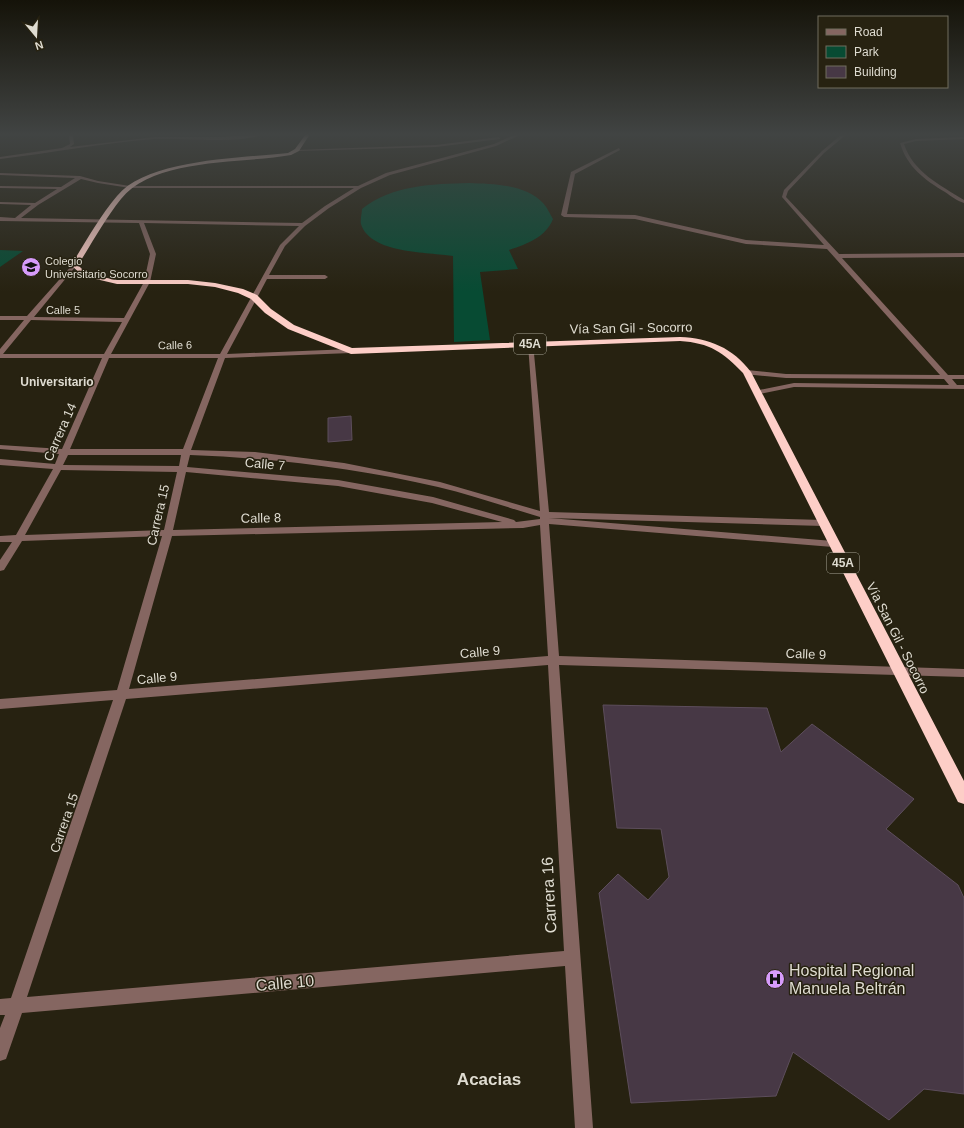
<svg xmlns="http://www.w3.org/2000/svg" width="964" height="1128" viewBox="0 0 964 1128" font-family="Arial,sans-serif">
<rect width="100%" height="100%" fill="#272211"/>
<g fill="#074b33">
<path d="M 469,183 C 492,184 526,184 543,203 C 547,207 550,214 553,219 C 546,237 527,244 509,250 L 518,269 L 480,272 L 490,340 L 454,342 L 453,256 C 429,252 370,254 361,224 C 360,220 362,213 362,209 C 392,185 432,184 469,183 Z"/>
<polygon points="0,250 23,251 0,267"/>
</g>
<g fill="#473845" stroke="#5d4e5c">
<polygon points="351,416 352,440 328,442 328,418"/>
<polygon points="603,705 767,708 781,752 812,724 914,799 886,829 958,885 964,898 964,1094 924,1089 889,1120 793,1052 776,1096 631,1103 599,893 618,874 648,900 669,877 661,829 617,828"/>
</g>
<g fill="none" stroke-linecap="round" stroke-linejoin="round">
<g fill="#856661" fill-rule="evenodd">
<path d="M 71,134 L 76,134 L 73,136 L 74,144 L 70,147 L 155,137 L 221,137 L 264,134 C 238,145 185,137 154,139 C 103,143 51,153 0,159 L 0,157 L 62,148 L 70,144 L 69,136 Z"/>
<path d="M 516,134 L 522,134 L 496,146 L 390,175 L 361,188 L 329,208 L 305,226 L 285,246 L 269,275 L 325,275 L 328,277 L 325,279 L 267,279 L 227,354 L 351,349 L 354,351 L 351,353 L 225,358 L 191,450 L 255,452 L 344,463 L 440,482 L 540,511 L 528,344 L 533,343 L 549,512 L 823,520 L 828,523 L 823,526 L 549,518 L 833,541 L 838,544 L 833,547 L 549,524 L 559,656 L 964,669 L 964,677 L 559,665 L 593,1128 L 575,1128 L 565,966 L 22,1013 L 6,1059 L 0,1061 L 0,1028 L 5,1015 L 0,1015 L 0,999 L 11,998 L 113,700 L 0,709 L 0,699 L 117,690 L 162,536 L 22,541 L 4,570 L 0,571 L 0,560 L 12,542 L 0,542 L 0,536 L 16,535 L 53,469 L 0,465 L 0,459 L 55,464 L 59,454 L 0,449 L 0,445 L 62,449 L 102,358 L 0,358 L 0,349 L 24,320 L 0,320 L 0,316 L 27,316 L 74,263 L 76,264 L 76,266 L 34,317 L 124,318 L 144,282 L 150,254 L 139,223 L 0,221 L 0,217 L 15,218 L 31,205 L 0,204 L 0,202 L 35,203 L 57,189 L 0,188 L 0,186 L 61,187 L 75,178 L 0,175 L 0,173 L 80,176 L 98,181 L 130,186 L 358,186 L 386,173 L 494,144 ZM 81,179 L 98,183 L 130,188 L 354,188 L 325,206 L 302,223 L 21,218 L 38,205 ZM 144,223 L 299,226 L 280,245 L 220,354 L 111,354 L 150,282 L 156,254 ZM 31,320 L 122,322 L 104,354 L 3,354 ZM 109,358 L 218,358 L 183,449 L 70,449 ZM 68,455 L 181,455 L 179,466 L 63,465 ZM 190,455 C 273,458 356,468 438,487 C 472,495 506,507 540,517 L 540,519 L 516,522 L 514,520 L 433,497 L 338,480 L 187,467 ZM 61,470 L 177,472 L 164,530 L 25,535 ZM 186,472 L 338,486 L 432,503 L 502,522 L 173,530 ZM 540,525 L 548,656 L 129,689 L 172,536 L 523,528 ZM 548,665 L 564,951 L 27,997 L 126,699 Z"/>
<polygon points="842,134 847,134 824,153 788,191 786,197 839,254 964,253 964,257 842,258 948,375 964,375 964,379 952,379 957,385 964,385 964,389 794,387 754,395 754,391 794,383 949,385 944,379 786,378 744,374 744,370 747,370 786,374 940,375 827,249 746,244 635,219 564,217 561,215 571,172 619,148 620,150 575,174 567,214 635,215 746,240 824,245 782,197 784,190 822,151"/>
<polygon points="499,137 500,139 436,147 297,151 295,150 436,145"/>
<path d="M 964,137 L 964,139 L 916,141 L 904,144 C 913,172 940,185 964,200 L 964,203 C 957,201 951,196 945,192 C 925,180 907,167 900,143 L 916,139 Z"/>
</g>
<path fill="#fdcec7" fill-rule="evenodd" d="M 306,134 L 310,134 L 299,151 L 291,155 C 242,164 154,157 121,199 C 105,219 92,243 78,265 L 87,274 L 117,280 L 188,280 L 215,283 L 243,289 L 257,295 L 271,309 L 294,325 L 352,348 L 680,337 C 709,338 733,348 751,372 L 964,781 L 964,804 L 958,802 L 743,373 C 723,352 710,343 680,341 L 351,354 L 288,329 L 265,313 L 251,299 L 238,293 L 215,287 L 188,284 L 117,284 L 83,276 L 71,265 C 86,242 99,217 117,196 C 147,159 241,158 288,153 L 295,149 Z"/>
</g>
<linearGradient id="sky" x2="0" y2="1"><stop stop-color="#151309"/><stop offset="0.46" stop-color="#414443"/><stop offset="1" stop-color="#414443" stop-opacity="0"/></linearGradient>
<rect width="964" height="292" fill="url(#sky)"/>
<defs>
<g id="school-disc" transform="scale(1)"><circle r="9.5" fill="#d69bfa" stroke="#272211"/><path d="M0-5L7-2L0 1L-7-2ZM-4 1L0 2.5L4 1V4Q0 6-4 4Z" fill="#111"/></g>
<g id="hospital-disc" transform="scale(1)"><circle r="9.5" fill="#d69bfa" stroke="#272211"/><path d="M-5-5h3v3.5h4V-5h3V5h-3V1.5h-4V5h-3Z" fill="#111"/></g>
</defs>
<g fill-rule="evenodd">
<use href="#school-disc" x="31" y="267"/>
<use href="#hospital-disc" x="775" y="979"/>
</g>
<g text-anchor="middle" dominant-baseline="central" stroke-width="3" stroke-linejoin="round" paint-order="stroke">
<g font-size="11" fill="#dfdcd1" stroke="#272211" text-anchor="start">
<text x="45" y="261">Colegio<tspan x="45" dy="13">Universitario Socorro</tspan></text>
</g>
<g font-size="11" fill="#dfdcd1" stroke="#272211">
<text x="63" y="310">Calle 5</text>
<text transform="translate(175 345) rotate(-1)">Calle 6</text>
</g>
<g fill="#272211" stroke="#a8a497" stroke-width="1">
<rect x="514" y="334" width="32" height="20" rx="3"/>
<rect x="827" y="553" width="32" height="20" rx="3"/>
</g>
<g font-size="12" font-weight="bold" fill="#dfdcd1">
<text x="530" y="344">45A</text>
<text x="843" y="563">45A</text>
</g>
<g font-size="12" font-weight="bold" fill="#dfdcd1" stroke="#272211">
<text x="57" y="382">Universitario</text>
</g>
<g font-size="13" fill="#dfdcd1" stroke="#272211">
<text transform="translate(631 328) rotate(-1)">Vía San Gil - Socorro</text>
<text transform="translate(60 432) rotate(-66)">Carrera 14</text>
<text transform="translate(265 464) rotate(5)">Calle 7</text>
<text transform="translate(158 515) rotate(-77)">Carrera 15</text>
<text transform="translate(261 518) rotate(-1)">Calle 8</text>
<text transform="translate(898 638) rotate(63)">Vía San Gil - Socorro</text>
<text transform="translate(480 652) rotate(-5)">Calle 9</text>
<text transform="translate(806 654) rotate(2)">Calle 9</text>
<text transform="translate(157 678) rotate(-5)">Calle 9</text>
<text transform="translate(64 823) rotate(-71)">Carrera 15</text>
</g>
<g font-size="16" fill="#dfdcd1" stroke="#272211">
<text transform="translate(549 895) rotate(-93)">Carrera 16</text>
<text transform="translate(285 983) rotate(-5)">Calle 10</text>
</g>
<g font-size="16" fill="#dfdcd1" stroke="#272211" text-anchor="start">
<text x="789" y="970">Hospital Regional<tspan x="789" dy="18">Manuela Beltrán</tspan></text>
</g>
<g font-size="17" font-weight="bold" fill="#dfdcd1" stroke="#272211">
<text x="489" y="1079">Acacias</text>
</g>
</g>
<rect x="818" y="16" width="130" height="72" fill="#272211" stroke="#716c5e"/>
<rect x="826" y="29" width="20" height="6" fill="#856661" stroke="#716c5e"/>
<text x="854" y="36" font-size="12" fill="#dfdcd1">Road</text>
<rect x="826" y="46" width="20" height="12" fill="#074b33" stroke="#716c5e"/>
<text x="854" y="56" font-size="12" fill="#dfdcd1">Park</text>
<rect x="826" y="66" width="20" height="12" fill="#473845" stroke="#716c5e"/>
<text x="854" y="76" font-size="12" fill="#dfdcd1">Building</text>
<g transform="translate(36 36) rotate(162)" stroke="#272211" stroke-width="3" paint-order="stroke">
<path d="M0-3L7 15L0 10L-7 15Z" fill="#dfdcd1"/>
<text y="-6" font-size="11" font-weight="bold" text-anchor="middle" fill="#dfdcd1">N</text>
</g>
</svg>
